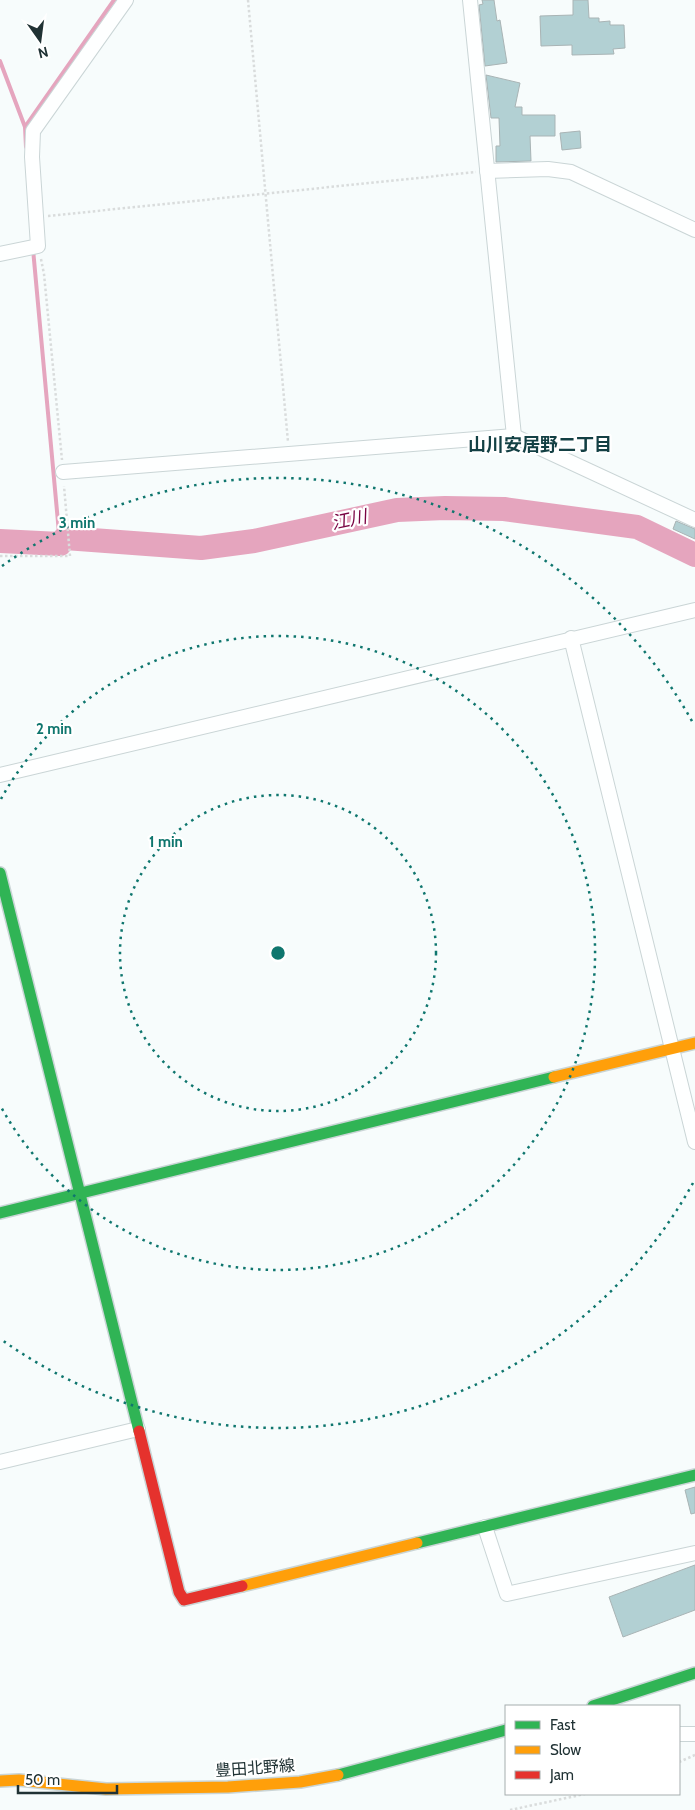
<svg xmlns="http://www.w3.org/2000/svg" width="695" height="1810" viewBox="0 0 695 1810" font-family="Cabin,'Noto Sans JP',sans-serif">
<rect width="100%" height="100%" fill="#f7fcfc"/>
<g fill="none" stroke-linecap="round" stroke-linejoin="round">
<g stroke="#e5a5be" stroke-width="4">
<polyline points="0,61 25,127 114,0"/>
<polyline points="25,127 26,147"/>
<polyline points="33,249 60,544"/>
</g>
<polyline stroke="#e5a5be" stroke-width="24" points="0,541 60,544 65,538 201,548 254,541 397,510 445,508 504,509 637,527 695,555"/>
</g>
<g fill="#b2d0d3" stroke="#a9b4b5">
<polygon points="482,0 494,0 497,21 500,20 507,63 485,66 479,5 483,4"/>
<polygon points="573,0 588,0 589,18 599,18 599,22 610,21 610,25 624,25 625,48 613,49 614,54 572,55 572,45 541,46 540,16 573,15"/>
<polygon points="486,75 520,83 515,107 522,107 522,115 555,115 555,136 530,136 531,161 496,162 496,146 500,146 499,118 491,118"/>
<polygon points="580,131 581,148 562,150 560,133"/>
<polygon points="676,521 695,529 695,539 673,529"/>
<polygon points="695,1487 695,1513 691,1514 685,1490"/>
<polygon points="695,1565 695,1610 623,1637 609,1597"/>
</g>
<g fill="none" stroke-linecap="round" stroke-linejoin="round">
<g stroke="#cad5d6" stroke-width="16">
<g id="street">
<polyline points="470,0 514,436"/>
<polyline points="487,171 548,169 571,172 695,230"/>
<polyline points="0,254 38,246 32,157 33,131 126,0"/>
<polyline points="63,472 514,436 695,520"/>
<polyline points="571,638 695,1142"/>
<polyline points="0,775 695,610"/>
<polyline points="0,1462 138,1429"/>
<polyline points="485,1527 507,1594 695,1553"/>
<polyline points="679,1734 695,1734"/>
</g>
</g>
<g stroke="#cad5d6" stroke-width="14">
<g id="fast">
<polyline points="0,873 139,1431"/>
<polyline points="0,1213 554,1077"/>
<polyline points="417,1543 695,1475"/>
<polyline points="593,1706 695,1673"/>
<polyline points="338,1775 506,1730"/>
</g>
</g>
<g stroke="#cad5d6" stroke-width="14">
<g id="slow">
<polyline points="554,1077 695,1043"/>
<polyline points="242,1586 417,1543"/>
<polyline points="0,1781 19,1780 106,1789 228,1787 300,1782 338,1775"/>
</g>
</g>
<g stroke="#cad5d6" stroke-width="14">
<polyline id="jam" points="139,1431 179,1592 184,1600 242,1586"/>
</g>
<g stroke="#d9dcdc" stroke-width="2.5" stroke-dasharray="2.5 2.5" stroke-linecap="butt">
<polyline points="248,0 288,442"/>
<polyline points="48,216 476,172"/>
<polyline points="41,259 44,274 62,460"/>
<polyline points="0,556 70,556 64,486"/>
<polyline points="679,1762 695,1755"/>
<polyline points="510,1810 585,1794"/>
</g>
<use href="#street" stroke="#feffff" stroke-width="14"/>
<use href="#fast" stroke="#30b455" stroke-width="11"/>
<use href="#slow" stroke="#ff9f0a" stroke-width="11"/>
<use href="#jam" stroke="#e5322d" stroke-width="11"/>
</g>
<g fill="none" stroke="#0f766e" stroke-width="2.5" stroke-dasharray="2.5 5">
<circle cx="278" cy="953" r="158"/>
<path d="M1 799A317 317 0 1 1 1 1107"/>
<path d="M693 1183A475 475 0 0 1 2 1340M2 566A475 475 0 0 1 693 723"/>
</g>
<g text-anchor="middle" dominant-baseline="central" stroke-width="4.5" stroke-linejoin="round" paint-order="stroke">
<g font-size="16" fill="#203234" stroke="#fff">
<text transform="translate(255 1768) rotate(-4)">豊田北野線</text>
</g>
<g font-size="18" font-weight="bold" fill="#134044" stroke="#fff">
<text x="540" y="445">山川安居野二丁目</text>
</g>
<g font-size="18" font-style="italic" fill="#790443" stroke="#fff">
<text transform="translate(349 520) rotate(-12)">江川</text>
</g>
</g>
<circle cx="278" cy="953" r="8" fill="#0f766e" stroke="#fff" stroke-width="2.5"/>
<g font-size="15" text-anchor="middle" font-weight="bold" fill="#0f766e" stroke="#fff" stroke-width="4.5" stroke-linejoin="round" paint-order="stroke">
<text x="77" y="528">3 min</text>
<text x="54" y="734">2 min</text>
<text x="166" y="847">1 min</text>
</g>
<rect x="505" y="1705" width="175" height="90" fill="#ffffff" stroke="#a6adae"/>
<rect x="515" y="1721" width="25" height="8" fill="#30b455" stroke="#a6adae"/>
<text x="550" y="1730" font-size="15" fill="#203234">Fast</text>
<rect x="515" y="1746" width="25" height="8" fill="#ff9f0a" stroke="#a6adae"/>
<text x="550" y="1755" font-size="15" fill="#203234">Slow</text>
<rect x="515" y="1771" width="25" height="8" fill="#e5322d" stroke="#a6adae"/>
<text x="550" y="1780" font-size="15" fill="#203234">Jam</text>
<g transform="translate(40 40) rotate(166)" stroke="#ffffff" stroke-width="4" paint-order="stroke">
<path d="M0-4L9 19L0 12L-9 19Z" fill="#203234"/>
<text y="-8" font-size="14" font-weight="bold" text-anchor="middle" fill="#203234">N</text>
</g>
<path d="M18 1785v8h99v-8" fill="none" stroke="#203234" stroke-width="2.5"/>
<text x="25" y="1785" font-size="15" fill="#203234" stroke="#ffffff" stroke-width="4" paint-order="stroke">50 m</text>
</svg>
